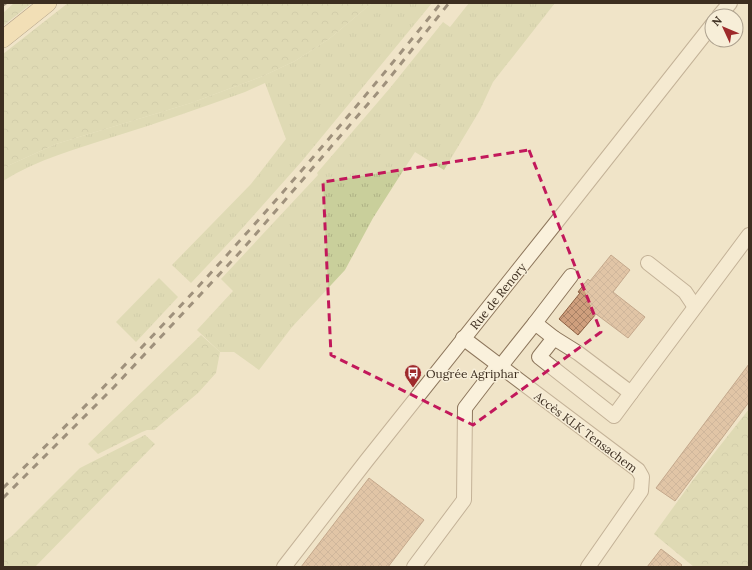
<svg xmlns="http://www.w3.org/2000/svg" width="752" height="570" viewBox="0 0 752 570" font-family="Lora,serif">
<defs>
<pattern id="grass-tufts" width="24" height="20" patternUnits="userSpaceOnUse"><rect width="24" height="20" fill="#c9cf9b"/><path d="M3 7l-1-3M5 7V3M7 7l1-3M15 17l-1-3M17 17v-4M19 17l1-3" fill="none" stroke="#aeb285"/></pattern>
<pattern id="forest-crowns" width="20" height="18" patternUnits="userSpaceOnUse"><rect width="20" height="18" fill="#c9cf9b"/><path d="M2 6a3 3 0 1 1 6 0M12 15a3 3 0 1 1 6 0" fill="none" stroke="#aeb285"/></pattern>
<pattern id="building-cross-hatch" width="8" height="8" patternUnits="userSpaceOnUse"><rect width="8" height="8" fill="#cf9f7d"/><path d="M0 0l8 8M0 8l8-8" fill="none" stroke="#a98266"/></pattern>
</defs>
<rect width="100%" height="100%" fill="#f0e4c8"/>
<g fill="url(#grass-tufts)">
<path d="M 372,3 L 432,3 L 302,161 L 238,233 L 191,283 L 172,265 L 251,184 L 286,139 L 265,83 L 245,92 C 202,107 159,123 116,136 C 76,149 38,159 3,181 L 3,168 L 56,144 L 191,103 L 263,76 L 295,61 L 329,39 Z"/>
<polygon points="469,3 555,3 493,82 480,110 444,170 415,152 373,218 345,270 292,327 259,370 234,352 220,352 197,330 233,291 221,279 318,175 317,173 390,88 443,22 450,27"/>
<polygon points="159,278 178,297 136,342 116,322"/>
</g>
<g fill="url(#forest-crowns)">
<polygon points="14,3 32,3 3,26 3,13"/>
<polygon points="68,3 372,3 329,39 295,61 263,76 191,103 56,144 3,168 3,54"/>
<polygon points="201,335 220,352 216,373 198,393 154,430 147,430 142,432 98,454 88,444"/>
<polygon points="749,409 749,567 694,567 654,534 693,480"/>
<polygon points="145,435 155,444 35,567 3,567 3,542 12,536 80,468"/>
</g>
<g fill="url(#building-cross-hatch)" stroke="#8d5f41">
<polygon points="611,255 630,270 613,292 645,317 628,338 596,314 578,335 559,319 580,293 578,292 588,279 590,281"/>
<polygon points="749,364 749,402 675,501 656,488"/>
<polygon points="369,478 424,520 388,567 301,567"/>
<polygon points="661,549 682,565 680,567 647,567"/>
</g>
<g fill="none" stroke-linecap="round" stroke-linejoin="round">
<g stroke="#8d765c" stroke-width="16">
<g id="minor">
<polyline points="719,16 730,3"/>
<polyline points="648,263 685,292 695,307"/>
<polyline points="535,323 571,276"/>
<polyline points="463,338 638,470 642,477 641,491 588,567"/>
<polygon points="554,338 578,353 631,393 614,416 539,357"/>
<polyline points="500,367 535,323 554,338"/>
<polyline points="631,393 749,235"/>
<polyline points="284,567 367,460 555,224 712,25"/>
<polyline points="414,567 464,500 465,408 498,365"/>
</g>
</g>
<g stroke="#5b4430" stroke-width="18">
<polyline id="major" points="3,39 48,3"/>
</g>
<use href="#minor" stroke="#faf1dc" stroke-width="14"/>
<use href="#major" stroke="#f3d9a0" stroke-width="17"/>
<g stroke="#3d2e20" stroke-width="3" stroke-dasharray="7 7" stroke-linecap="butt">
<polyline points="3,5 6,3"/>
<path d="M 3,488 C 160,335 304,174 441,3"/>
<polyline points="3,498 114,387 242,250 380,90 449,3"/>
</g>
</g>
<path d="M0 0H752V570H0ZM 529,150 L 601,332 L 473,425 L 331,355 L 323,182 Z" fill="#f0e4c8" fill-opacity=".55" fill-rule="evenodd"/>
<path fill="none" stroke="#c2185b" stroke-width="3" stroke-dasharray="8 5" stroke-linejoin="round" d="M 529,150 L 601,332 L 473,425 L 331,355 L 323,182 Z"/>
<defs>
<g id="bus-pin" transform="scale(0.9)"><path d="M0 17L-7.5 6A9.5 9.5 0 1 1 7.5 6Z" fill="#9e2a2b" stroke="#f7eed8"/><path d="M-5-6H5V4H4V6H2V4H-2V6H-4V4H-5ZM-3.5-4V0h7V-4ZM-3.5 1.2v1.5H-2V1.2ZM2 1.2v1.5H3.5V1.2Z" fill="#fff"/></g>
</defs>
<g fill-rule="evenodd">
<use href="#bus-pin" x="413" y="373"/>
</g>
<g text-anchor="middle" dominant-baseline="central" stroke-width="3" stroke-linejoin="round" paint-order="stroke">
<g font-size="12" fill="#3d2e20" stroke="#f7eed8">
<text transform="translate(498 296) rotate(-51)">Rue de Renory</text>
<text transform="translate(586 432) rotate(37)">Accès KLK Tensachem</text>
</g>
<g font-size="12" fill="#3d2e20" stroke="#f7eed8" text-anchor="start">
<text x="426" y="373">Ougrée Agriphar</text>
</g>
</g>
<rect width="752" height="570" fill="none" stroke="#3d2e20" stroke-width="8"/>
<g transform="translate(724 28) rotate(314)"><circle r="19" fill="#f7eed8" stroke="#ada18e"/>
<path d="M0-3L7 15L0 10L-7 15Z" fill="#9e2a2b"/>
<text y="-6" font-size="11" font-weight="bold" text-anchor="middle" fill="#3d2e20">N</text>
</g>
</svg>
